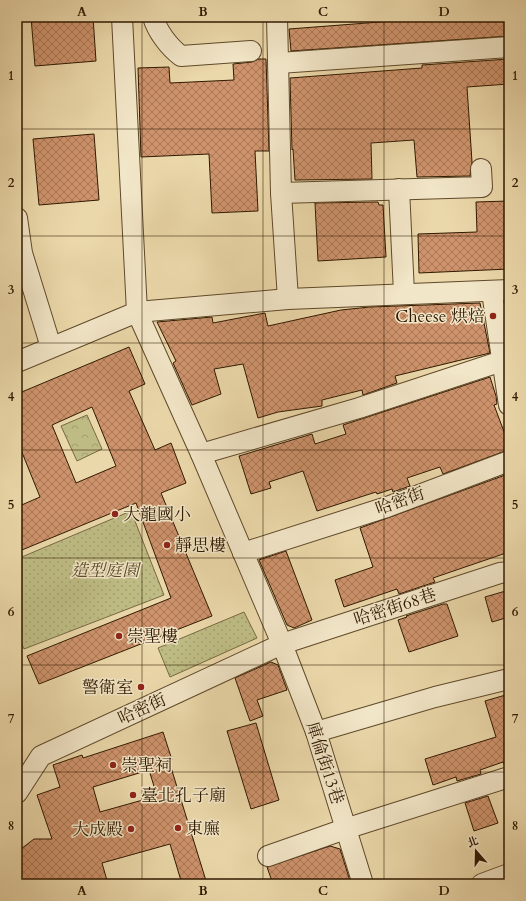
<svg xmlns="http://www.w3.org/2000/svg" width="526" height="901" viewBox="0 0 526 901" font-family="Cardo,'Noto Serif TC',serif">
<defs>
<pattern id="grass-dots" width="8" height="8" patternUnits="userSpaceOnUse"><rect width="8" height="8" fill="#bebc84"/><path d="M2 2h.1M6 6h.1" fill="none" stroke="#a4a170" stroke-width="1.8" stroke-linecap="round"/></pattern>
<pattern id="forest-crowns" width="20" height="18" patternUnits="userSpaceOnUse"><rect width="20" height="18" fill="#bebc84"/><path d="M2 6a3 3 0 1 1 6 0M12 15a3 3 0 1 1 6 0" fill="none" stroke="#a4a170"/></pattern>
<pattern id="building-cross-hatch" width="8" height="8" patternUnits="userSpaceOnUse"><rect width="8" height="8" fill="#ce936c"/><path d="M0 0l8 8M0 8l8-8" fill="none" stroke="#a87756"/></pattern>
</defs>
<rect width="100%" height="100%" fill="#ebd8aa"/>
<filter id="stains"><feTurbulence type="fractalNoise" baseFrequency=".005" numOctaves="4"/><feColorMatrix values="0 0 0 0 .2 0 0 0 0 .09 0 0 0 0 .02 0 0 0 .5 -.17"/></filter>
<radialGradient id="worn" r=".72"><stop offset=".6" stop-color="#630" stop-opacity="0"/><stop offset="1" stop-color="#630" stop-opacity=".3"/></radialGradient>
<g fill="url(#grass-dots)" stroke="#776a42">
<polygon points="131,511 164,595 24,649 17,633 17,559"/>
<polygon points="244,612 257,638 170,677 158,648"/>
</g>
<polygon fill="url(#forest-crowns)" stroke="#776a42" points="87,415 102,449 77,461 61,426"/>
<g fill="url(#building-cross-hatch)" stroke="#301900" fill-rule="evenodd">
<polygon points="31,17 93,17 96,61 35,66"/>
<polygon points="419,17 509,17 509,36 291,51 289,29 419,19"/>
<polygon points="259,59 266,59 269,151 255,151 258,211 212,213 209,154 141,157 138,68 169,67 170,83 234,80 233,64 252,62"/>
<polygon points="509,59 509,84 467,87 472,162 470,176 417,177 414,140 371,143 372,179 295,180 293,149 292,150 290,78 422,68 422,65"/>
<polygon points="94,134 99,200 39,205 33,139"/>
<polygon points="509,201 509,269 419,273 418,234 477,232 476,202"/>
<polygon points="378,202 379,205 383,205 386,257 318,261 315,203"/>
<polygon points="480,303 490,353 395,376 397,383 363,395 362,390 322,400 322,406 278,412 258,418 243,364 214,369 221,394 192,405 173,363 176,361 157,322 212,317 213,323 265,313 268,326 341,310 370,307"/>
<path d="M 129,347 L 145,384 L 129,391 L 155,450 L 171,443 L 186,483 L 161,493 L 212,616 L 39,684 L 27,656 L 171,598 L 136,503 L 17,552 L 17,507 L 40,497 L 17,440 L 17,394 ZM 92,407 L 116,466 L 76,483 L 52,425 Z"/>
<polygon points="490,377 496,396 497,404 494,405 509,445 508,450 443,474 440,467 407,478 410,486 393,492 392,489 377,494 376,492 317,511 303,471 269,482 271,488 251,494 239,456 312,434 315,444 346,434 343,425"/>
<polygon points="508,474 509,552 433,578 435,582 399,594 397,589 344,607 335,580 373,567 360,528"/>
<polygon points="286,551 312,620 294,628 287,625 259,560"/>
<polygon points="509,590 509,617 492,622 485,597"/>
<polygon points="443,604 447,604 458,636 409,652 398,620 407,617 406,616"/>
<polygon points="271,662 278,665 287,690 257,700 263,716 250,721 235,678"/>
<polygon points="509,694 509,766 505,766 503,762 480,770 481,774 457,781 456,777 433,785 425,759 496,737 485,701"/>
<polygon points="256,723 279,800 251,809 227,731"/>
<path d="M 163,732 L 172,760 L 169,761 L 207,884 L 182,884 L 170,844 L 102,863 L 108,884 L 17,884 L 17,852 L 34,839 L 52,839 L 37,795 L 60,787 L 53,765 L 82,755 L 83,758 ZM 149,770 L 157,796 L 100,812 L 93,787 Z"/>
<polygon points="488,796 498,823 474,831 465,803"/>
<polygon points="330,846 340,849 351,884 273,884 267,867"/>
</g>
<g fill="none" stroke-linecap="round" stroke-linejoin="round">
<g stroke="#5f492a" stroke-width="22">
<g id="minor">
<polyline points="122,17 137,312 201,454 282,644 316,732 363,884"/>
<path d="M 153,17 C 157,31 169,47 181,56 L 251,51"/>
<polyline points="277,17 281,193 288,299"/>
<polyline points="279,63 509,47"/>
<polyline points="399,189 404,293"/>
<polyline points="281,193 482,187 481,169"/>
<polyline points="17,218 22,253 51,347"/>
<polyline points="492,292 509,405"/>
<polyline points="17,362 137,312 288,299 509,290"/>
<polyline points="201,454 359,408 502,361"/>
<polyline points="243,553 387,507 509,461"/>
<polyline points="316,732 435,697 509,679"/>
<polyline points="17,793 41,756 282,644 500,573 509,572"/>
<polyline points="268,856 345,829 509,777"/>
<polyline points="482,884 509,874"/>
</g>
</g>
<use href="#minor" stroke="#f2e6c8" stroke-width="20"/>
</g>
<path fill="none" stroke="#301900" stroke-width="1" stroke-opacity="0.55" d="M 142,17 L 142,884M 263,17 L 263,884M 384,17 L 384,884M 17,129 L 509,129M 17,236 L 509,236M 17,343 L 509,343M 17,450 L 509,450M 17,558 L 509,558M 17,665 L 509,665M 17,772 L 509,772"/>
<g fill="#8f2418" stroke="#f2e6c8" stroke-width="1.5">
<circle cx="493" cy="316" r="4"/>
<circle cx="115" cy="514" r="4"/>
<circle cx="167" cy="545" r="4"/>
<circle cx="119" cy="636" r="4"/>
<circle cx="141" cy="687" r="4"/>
<circle cx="113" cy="765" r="4"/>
<circle cx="133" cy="795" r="4"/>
<circle cx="178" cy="828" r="4"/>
<circle cx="131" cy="829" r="4"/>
</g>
<g text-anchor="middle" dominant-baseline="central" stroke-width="3" stroke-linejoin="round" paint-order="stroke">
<g font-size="17" fill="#301900" stroke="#f2e6c8" text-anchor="start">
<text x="485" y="316" text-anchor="end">Cheese 烘焙</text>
<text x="123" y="514">大龍國小</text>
<text x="175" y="545">靜思樓</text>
<text x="127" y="636">崇聖樓</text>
<text x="133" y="687" text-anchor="end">警衛室</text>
<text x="121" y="765">崇聖祠</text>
<text x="141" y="795">臺北孔子廟</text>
<text x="186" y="828">東廡</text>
<text x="123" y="829" text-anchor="end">大成殿</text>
</g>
<g font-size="17" fill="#301900" stroke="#f2e6c8">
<text transform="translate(400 501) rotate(-20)">哈密街</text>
<text transform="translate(395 607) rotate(-18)">哈密街68巷</text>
<text transform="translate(142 709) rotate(-25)">哈密街</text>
<text transform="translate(325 763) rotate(72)">庫倫街13巷</text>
</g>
<g font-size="17" font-style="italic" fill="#5b4a28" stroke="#f2e6c8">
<text x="105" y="570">造型庭園</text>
</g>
</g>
<rect width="526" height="901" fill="none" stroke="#ebd8aa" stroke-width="44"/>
<g transform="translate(476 851) rotate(340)" stroke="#f2e6c8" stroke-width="3" paint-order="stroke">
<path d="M0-3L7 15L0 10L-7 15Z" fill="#301900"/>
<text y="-6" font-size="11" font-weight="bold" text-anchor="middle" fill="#301900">北</text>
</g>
<rect x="22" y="22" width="482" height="857" fill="none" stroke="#301900" stroke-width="1.5"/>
<g font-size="13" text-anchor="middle" font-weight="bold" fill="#301900">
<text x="82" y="16">A</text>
<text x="203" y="16">B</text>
<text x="323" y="16">C</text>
<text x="444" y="16">D</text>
<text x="11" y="80">1</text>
<text x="515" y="80">1</text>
<text x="11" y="187">2</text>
<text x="515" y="187">2</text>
<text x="11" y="294">3</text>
<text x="515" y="294">3</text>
<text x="11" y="401">4</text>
<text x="515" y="401">4</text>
<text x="11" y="509">5</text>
<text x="515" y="509">5</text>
<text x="11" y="616">6</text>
<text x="515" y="616">6</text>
<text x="11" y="723">7</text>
<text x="515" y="723">7</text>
<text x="11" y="830">8</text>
<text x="515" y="830">8</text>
<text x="82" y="895">A</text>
<text x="203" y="895">B</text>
<text x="323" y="895">C</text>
<text x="444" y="895">D</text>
</g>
<rect width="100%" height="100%" filter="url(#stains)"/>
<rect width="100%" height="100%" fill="url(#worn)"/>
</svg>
